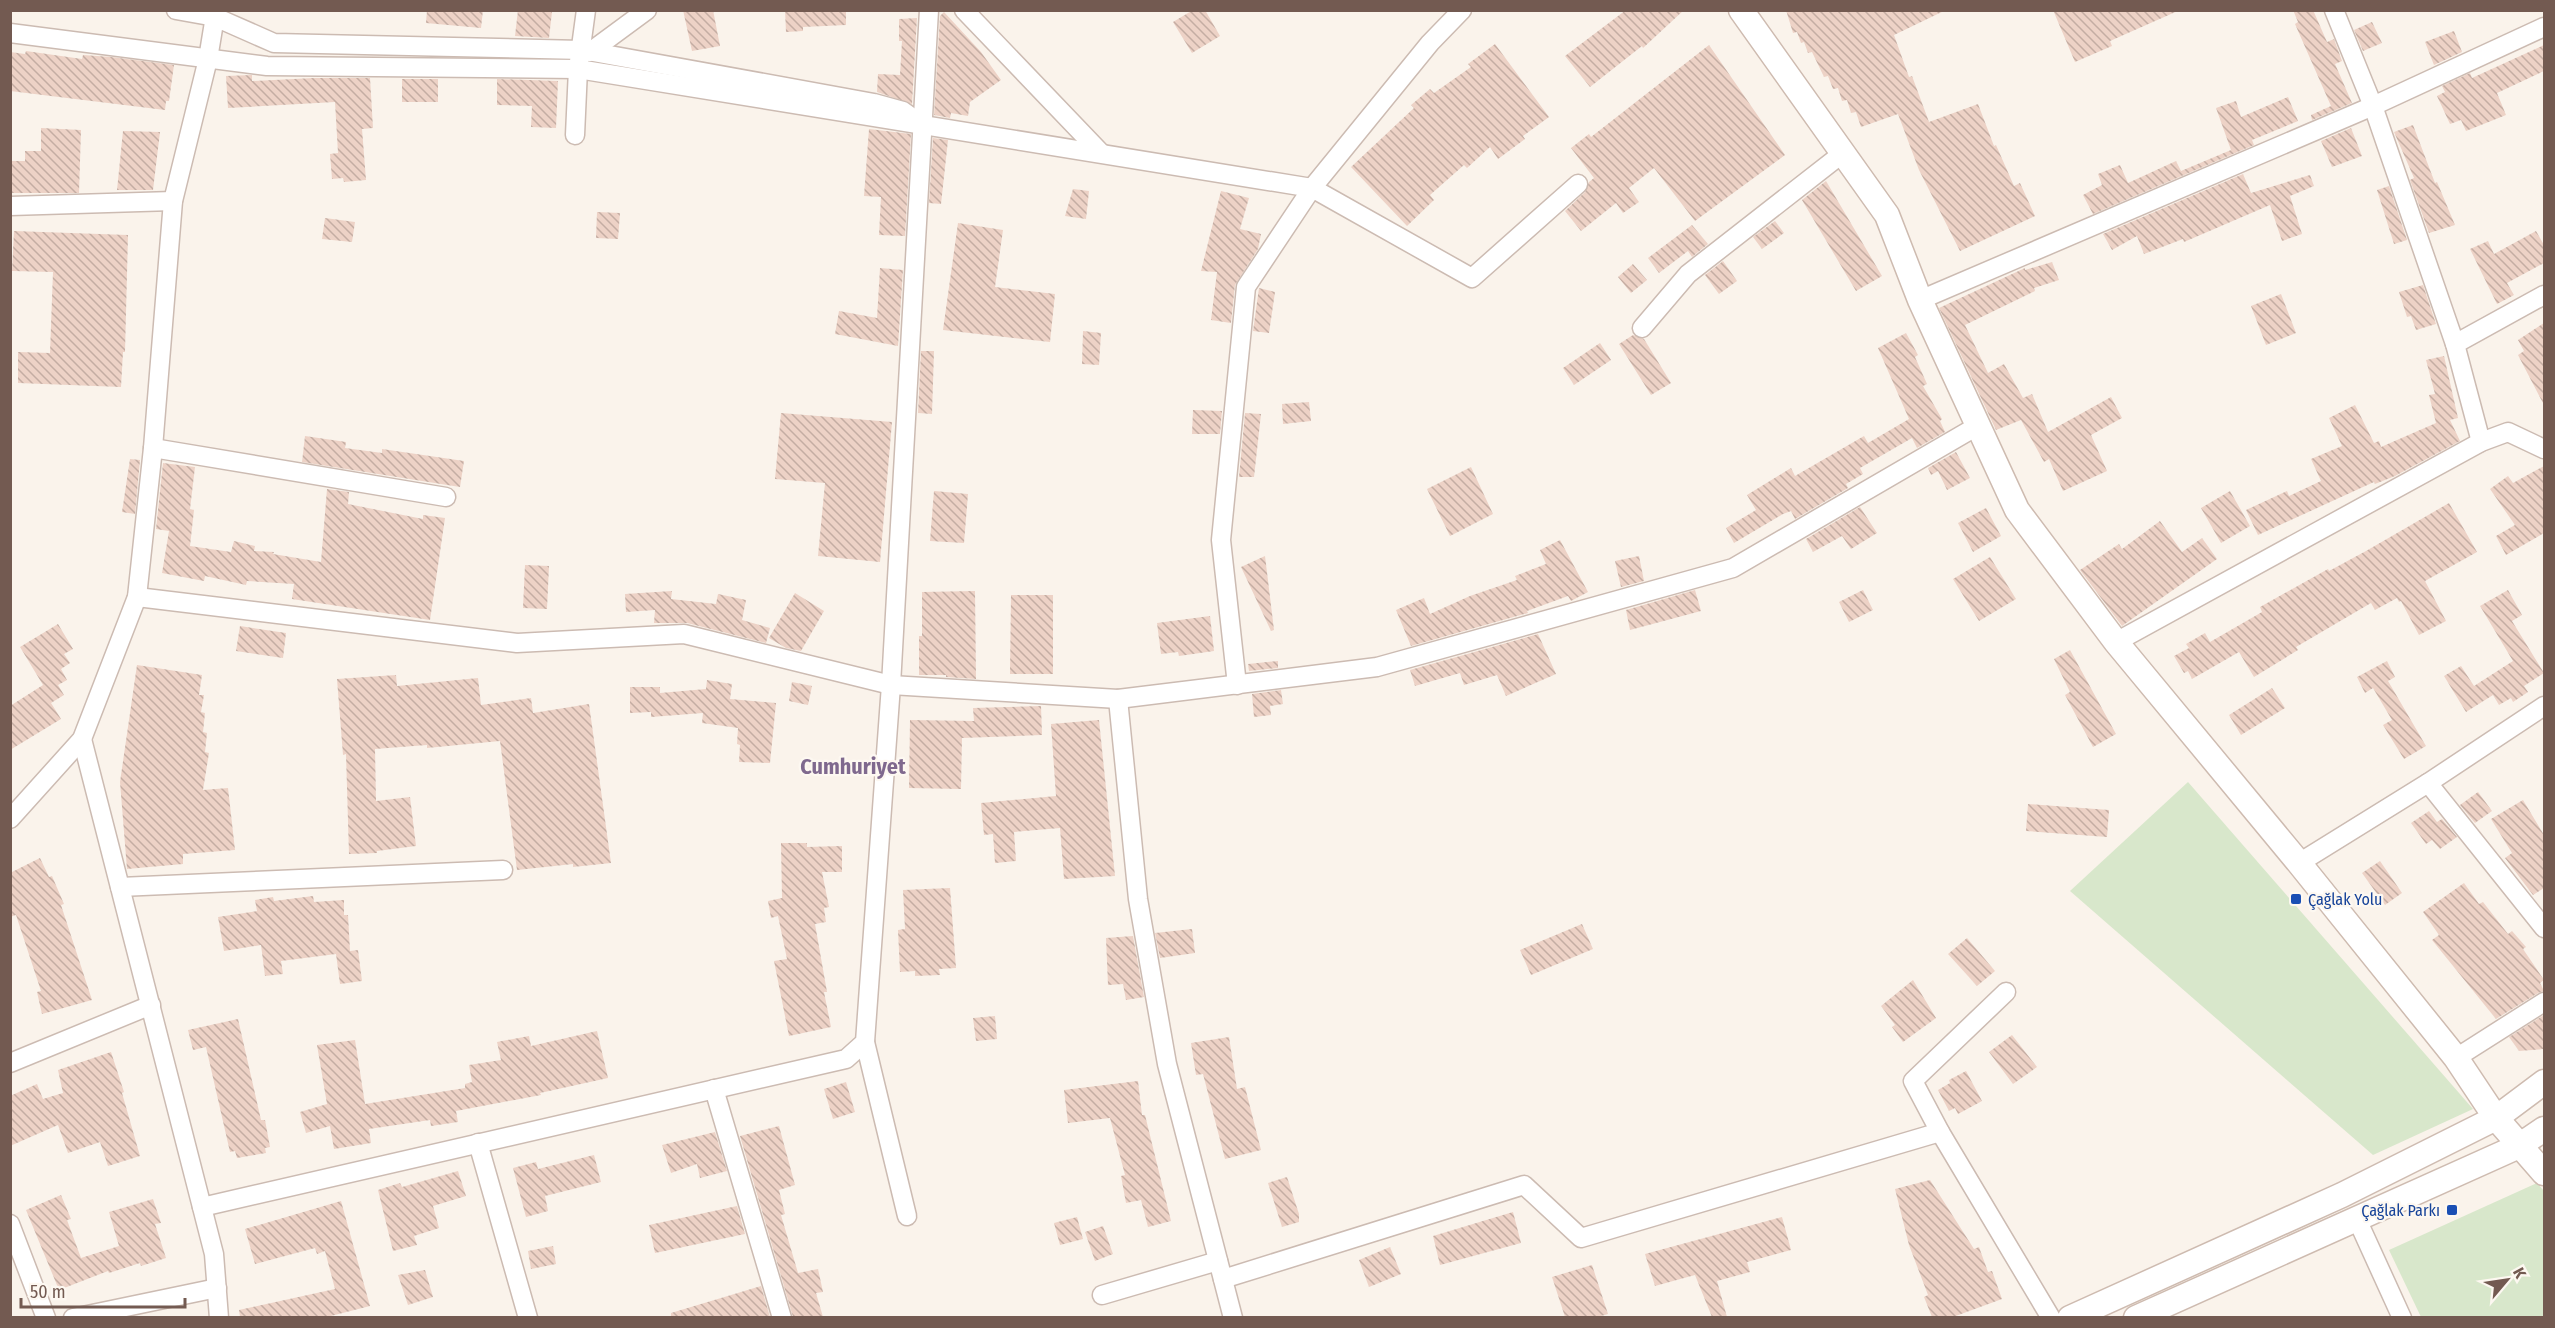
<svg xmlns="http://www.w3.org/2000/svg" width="2555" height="1328" viewBox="0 0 2555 1328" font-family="'Fira Sans Condensed',sans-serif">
<defs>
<pattern id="building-back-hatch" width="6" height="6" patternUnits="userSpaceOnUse" patternTransform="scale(1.5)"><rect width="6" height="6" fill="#edd2c6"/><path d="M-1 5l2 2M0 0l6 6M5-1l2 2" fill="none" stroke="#c4ada3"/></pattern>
</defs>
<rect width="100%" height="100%" fill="#faf3eb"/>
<g fill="#d8e7cb">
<polygon points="2188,782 2473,1109 2373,1155 2070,891"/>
<polygon points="2537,1183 2544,1191 2544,1317 2421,1317 2389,1250"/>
</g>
<g fill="url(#building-back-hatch)">
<polygon points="427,10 483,10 481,28 426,23"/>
<polygon points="518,10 552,12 549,38 515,36"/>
<polygon points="683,10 713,10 720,46 692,51"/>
<polygon points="785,10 846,10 846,25 803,27 803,31 786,32"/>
<polygon points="1193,10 1205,10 1220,36 1192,53 1173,22"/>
<polygon points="1626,10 1684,10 1643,48 1642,46 1590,87 1565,56"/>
<polygon points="1786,10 1946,10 1894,35 1909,77 1912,76 1929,122 1978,104 1994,146 1996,145 2014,186 2020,183 2035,216 1960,251 1919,170 1898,114 1861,127 1856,112 1851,113 1847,100 1842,101 1838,88 1833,89 1828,76 1824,77 1812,52 1808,53 1804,42 1801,43 1797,32 1793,33"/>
<polygon points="2053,10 2180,10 2110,41 2112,46 2075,62"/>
<polygon points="2293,10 2313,10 2327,42 2334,39 2342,61 2335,64 2352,103 2312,120 2311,115 2331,106 2295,24 2298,22"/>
<polygon points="944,12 981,52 1001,80 970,102 968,116 951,113 950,118 934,115 940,16"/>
<polygon points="917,18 912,104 877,92 878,74 900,75 902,41 899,41 899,19"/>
<polygon points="2372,22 2382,43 2363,51 2354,30"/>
<polygon points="2454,31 2462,52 2434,65 2425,42"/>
<polygon points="1495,44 1549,117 1523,136 1525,139 1498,159 1490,147 1467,168 1464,165 1430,195 1434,200 1407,226 1351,167 1414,108 1411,105 1430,89 1434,93 1471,67 1468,64"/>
<polygon points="1709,45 1785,155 1695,221 1654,168 1629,188 1639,202 1623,213 1616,203 1581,231 1565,211 1585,192 1589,182 1594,178 1571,148 1589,134 1591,137"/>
<polygon points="2544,45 2544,71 2497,93 2506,115 2466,131 2461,120 2450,124 2437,96 2445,92 2442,86 2470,73 2472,78"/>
<polygon points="26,51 82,59 83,55 111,57 174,65 169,101 166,101 165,110 10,91 10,52 25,54"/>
<polygon points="252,75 252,81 314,78 370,78 373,128 362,129 366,180 344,182 343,178 332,179 330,154 338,153 335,102 228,108 226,76"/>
<rect x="402" y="79" width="36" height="23"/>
<polygon points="497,79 558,81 556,128 531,127 532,106 497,105"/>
<polygon points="2288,97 2298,121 2252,140 2254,145 2093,214 2083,195 2102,185 2098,174 2120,165 2128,183 2176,161 2181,171 2231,150 2216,108 2236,101 2241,117"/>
<polygon points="2413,125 2435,183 2437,182 2455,225 2429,233 2410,180 2414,178 2394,132"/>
<polygon points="41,128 81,130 79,193 10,193 10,161 25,161 25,151 41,151"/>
<polygon points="2351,128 2362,156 2332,167 2321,141"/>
<polygon points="869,129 911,134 905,236 879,235 881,197 864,196"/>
<polygon points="123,131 160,132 153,190 117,190"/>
<polygon points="933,138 948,140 941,204 929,203"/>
<polygon points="2243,174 2251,193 2310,175 2314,186 2290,196 2302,234 2282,241 2270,205 2184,242 2183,239 2144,254 2137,236 2112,250 2103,234"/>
<polygon points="1826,181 1882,276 1856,291 1802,200"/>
<polygon points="2389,186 2407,240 2394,244 2377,190"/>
<polygon points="1073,189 1089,191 1086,219 1065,216"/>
<polygon points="1221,191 1249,198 1240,229 1261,234 1258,249 1235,285 1231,323 1211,320 1217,272 1201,271"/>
<polygon points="597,212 620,213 618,239 596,238"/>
<polygon points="325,218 355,222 352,242 322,239"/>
<polygon points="1775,221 1784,233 1762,249 1753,237"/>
<polygon points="958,223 1003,230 995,287 1055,294 1050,342 943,330"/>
<polygon points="1692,225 1708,244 1692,257 1688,251 1659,273 1648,258"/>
<polygon points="14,231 128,235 125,352 123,352 121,387 18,383 18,352 50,353 53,272 12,271"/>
<polygon points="2536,231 2544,245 2544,263 2507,283 2514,295 2497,304 2470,249 2488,241 2494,254"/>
<polygon points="1723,261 1737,281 1719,294 1705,275"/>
<polygon points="2052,262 2059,280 2034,288 2035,291 1965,325 1988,373 2004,364 2023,398 2032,394 2048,432 2111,397 2122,418 2091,435 2107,471 2063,491 2049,459 2044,462 2021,420 1996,430 1939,308 2025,268 2025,270"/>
<polygon points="1633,264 1647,280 1631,293 1618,277"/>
<polygon points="880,268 903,270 898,346 835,334 839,311 877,318"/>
<polygon points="2423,285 2436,324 2416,330 2411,316 2407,317 2399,292"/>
<polygon points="1259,288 1275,292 1269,333 1253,331"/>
<polygon points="2281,294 2296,333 2266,345 2251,306"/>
<polygon points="2544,323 2544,405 2518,355 2524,351 2518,340"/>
<polygon points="1083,331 1101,333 1099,365 1082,364"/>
<polygon points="1906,333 1918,355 1915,357 1927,384 1923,386 1942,419 1940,421 1945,432 1917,448 1912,438 1860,468 1863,474 1846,484 1848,488 1795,519 1791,511 1783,514 1734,543 1726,528 1756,510 1747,495 1791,468 1795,476 1864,436 1868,443 1909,419 1878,348"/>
<polygon points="1633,335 1644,339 1671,383 1651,395 1619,344"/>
<polygon points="1600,343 1611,360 1574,385 1563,368"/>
<polygon points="921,351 934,351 932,414 918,413"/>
<polygon points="2444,356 2458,418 2450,420 2460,441 2395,476 2375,484 2374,482 2258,535 2246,510 2287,491 2289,496 2321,481 2311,459 2342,446 2329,418 2355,405 2374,443 2379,441 2381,447 2436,423 2429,395 2435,394 2426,360"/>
<polygon points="1309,402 1311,421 1283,424 1282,404"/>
<polygon points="1193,410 1222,411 1220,434 1192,434"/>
<polygon points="781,413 892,422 880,562 818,556 825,483 775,479"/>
<polygon points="1245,413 1261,414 1254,477 1239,477"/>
<polygon points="305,436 346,442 345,448 382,453 382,449 464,461 460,487 302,462"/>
<polygon points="1956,452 1970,478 1947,490 1938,471 1931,475 1928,468"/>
<polygon points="130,459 140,460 135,514 122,512"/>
<polygon points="163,463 195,467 190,509 194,510 190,546 231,552 234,541 255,546 254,551 274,552 273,554 321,562 327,489 349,492 348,504 423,519 423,515 445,518 430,620 292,599 294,584 247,581 246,585 205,576 204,581 162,573 169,531 156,529"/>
<polygon points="2544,466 2544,533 2506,555 2496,536 2515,525 2490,489 2508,476 2513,483"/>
<polygon points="1471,467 1493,514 1450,536 1427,489"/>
<polygon points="934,491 968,494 964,543 930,541"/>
<polygon points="2230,491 2250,526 2221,543 2201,508"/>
<polygon points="2449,503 2477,552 2425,581 2446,621 2419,635 2401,601 2399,602 2397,598 2375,610 2371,603 2296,647 2298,650 2254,677 2239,652 2192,679 2188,671 2184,673 2174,656 2189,648 2186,644 2205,633 2210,642 2262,612 2260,607 2269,602 2328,569 2329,571 2366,551"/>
<polygon points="1860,507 1877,533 1851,549 1842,536 1813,552 1806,539"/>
<polygon points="1986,508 2001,536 1973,552 1958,523"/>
<polygon points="2160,521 2182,552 2202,538 2217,559 2122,626 2080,570 2119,544 2122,549"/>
<polygon points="1560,540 1588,592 1571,601 1568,596 1527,611 1528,613 1411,646 1396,610 1424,598 1430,614 1470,596 1517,580 1515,576 1546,564 1540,550"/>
<polygon points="1265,556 1274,630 1271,631 1241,567"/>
<polygon points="1639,556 1644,581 1621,587 1615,561"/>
<polygon points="1990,557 2016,599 1979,621 1953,579"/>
<polygon points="525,565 549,566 547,609 523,608"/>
<polygon points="1695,590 1701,611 1630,630 1626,610"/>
<polygon points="1863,590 1873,610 1849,622 1839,602"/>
<polygon points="2508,590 2522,615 2512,621 2544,673 2524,686 2528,692 2513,702 2511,698 2499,705 2493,695 2466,712 2444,676 2461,666 2474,686 2513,661 2480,606"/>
<polygon points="672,591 671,599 716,604 718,594 746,600 742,620 770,628 766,643 687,623 654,623 655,610 626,612 625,594"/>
<polygon points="975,591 976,679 946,677 946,675 919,675 919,636 922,636 922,592"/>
<polygon points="795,593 824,611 801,651 786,648 769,638"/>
<polygon points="1011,595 1053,595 1053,674 1010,674"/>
<polygon points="1210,616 1214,651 1179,656 1178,652 1161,654 1157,623"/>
<polygon points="58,624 73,649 64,654 70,663 61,669 67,680 58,685 64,695 51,703 61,719 10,750 10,706 43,685 20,647"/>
<polygon points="240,626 286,633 283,658 236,651"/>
<polygon points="1538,634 1556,674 1506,696 1497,675 1464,685 1460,673 1415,686 1410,670"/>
<polygon points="2070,650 2116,734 2093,747 2065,695 2070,692 2054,659"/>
<polygon points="1278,661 1278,668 1249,671 1248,664"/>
<polygon points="2387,661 2395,677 2388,681 2426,746 2404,759 2383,725 2392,720 2373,688 2365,693 2357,677"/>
<polygon points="137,665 202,675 199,695 204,695 201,712 205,713 203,732 207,733 205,752 209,753 203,790 228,788 235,850 183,854 183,864 127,869 120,782"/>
<polygon points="396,675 397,686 478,678 481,705 531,698 533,713 589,704 611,863 573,867 573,864 517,870 500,741 427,748 427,745 375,749 376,801 410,797 416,846 377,851 377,853 349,854 346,754 343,755 337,679"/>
<polygon points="707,680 732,684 730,699 776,703 770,763 739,762 740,745 737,744 738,728 702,723 703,713 651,717 651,712 630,713 630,687 660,687 660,693 706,689"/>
<polygon points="792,682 812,686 808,705 789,701"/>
<polygon points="2272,688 2285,708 2241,735 2229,715"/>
<polygon points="1281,690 1283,704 1270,706 1271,715 1254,717 1252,694"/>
<polygon points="1041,706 1042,735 962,738 961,789 909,788 910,720 974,721 973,708"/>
<polygon points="1099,720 1115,876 1064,879 1060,828 1014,832 1016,861 995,863 993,834 984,835 981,803 1056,796 1051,724"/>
<polygon points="2478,792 2492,811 2475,823 2460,805"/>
<polygon points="2523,800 2544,835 2544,888 2533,895 2505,858 2512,853 2491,819"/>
<polygon points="2028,804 2109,810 2107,837 2026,831"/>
<polygon points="2429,811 2437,822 2442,819 2457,837 2440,849 2432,840 2426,844 2411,823"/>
<polygon points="781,843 807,843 807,847 842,846 842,872 822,872 829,907 824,908 826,922 815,924 827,992 824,992 831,1027 789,1036 774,961 787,959 778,916 771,918 768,901 782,898"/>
<polygon points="40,858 49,877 52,876 64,904 61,905 92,1000 42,1014 37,992 41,991 16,915 10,917 10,873"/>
<polygon points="2380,861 2402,893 2385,905 2362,873"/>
<polygon points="2464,883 2479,904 2483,902 2508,934 2512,931 2526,947 2523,949 2544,980 2540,983 2544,991 2538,993 2496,1019 2432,940 2439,935 2423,912"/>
<polygon points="950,888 956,968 939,969 940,975 915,976 915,971 900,972 898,930 905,929 903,890"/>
<polygon points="313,896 314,902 344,900 344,915 348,915 350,951 358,950 362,981 340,984 336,954 281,961 283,974 265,976 261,945 224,951 218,917 257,911 255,900 273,897 274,901"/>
<polygon points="1582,924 1593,949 1531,975 1520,950"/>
<polygon points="1192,929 1195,953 1160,958 1155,933"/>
<polygon points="1133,936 1144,997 1126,1000 1123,984 1108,985 1106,938"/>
<polygon points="1967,938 1995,971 1977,986 1948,954"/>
<polygon points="1913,980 1936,1018 1903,1042 1892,1027 1895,1025 1881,1006"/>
<polygon points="2544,1015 2544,1049 2519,1051 2509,1037"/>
<polygon points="995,1016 997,1039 976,1041 973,1018"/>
<polygon points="238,1019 261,1120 265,1120 270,1147 265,1148 266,1153 237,1158 235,1151 230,1152 206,1047 193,1050 188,1030"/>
<polygon points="597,1031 608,1078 540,1093 541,1095 456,1111 458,1122 431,1126 430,1120 369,1129 371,1143 334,1149 330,1126 306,1133 300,1112 327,1104 317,1045 355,1040 365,1104 465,1088 465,1084 472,1082 469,1065 501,1060 497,1042 529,1036 531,1046"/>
<polygon points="2012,1035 2037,1067 2013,1084 1989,1052"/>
<polygon points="1229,1037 1237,1089 1245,1087 1261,1150 1225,1159 1203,1074 1196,1075 1191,1043"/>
<polygon points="111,1052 124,1092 122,1093 140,1156 108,1166 100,1142 68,1153 58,1125 10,1146 10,1096 37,1084 43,1099 63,1093 58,1070"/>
<polygon points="1966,1071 1982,1101 1958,1114 1955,1108 1949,1111 1938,1090 1950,1083 1949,1080"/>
<polygon points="1138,1081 1142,1115 1145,1115 1171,1221 1148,1227 1141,1200 1126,1203 1121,1176 1125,1175 1110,1118 1068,1123 1064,1090"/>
<polygon points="846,1082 855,1112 833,1119 824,1089"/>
<polygon points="779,1126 795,1185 779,1190 785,1214 781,1215 798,1273 818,1269 823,1292 816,1293 823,1317 793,1317 740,1136"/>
<polygon points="715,1132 727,1171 700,1178 697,1164 671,1173 662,1145"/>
<polygon points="594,1155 601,1182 545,1196 548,1211 526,1217 513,1168 536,1162 538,1169"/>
<polygon points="458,1171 466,1196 433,1206 439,1228 414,1236 417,1245 393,1251 378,1190 400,1183 402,1187"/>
<polygon points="1287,1177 1299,1214 1299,1222 1282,1227 1268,1183"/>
<polygon points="1930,1180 1974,1249 1979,1247 1988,1272 1992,1271 2002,1299 1953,1317 1932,1317 1924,1297 1928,1295 1909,1245 1895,1189"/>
<polygon points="61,1195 71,1219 67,1220 81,1258 119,1246 109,1212 153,1199 161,1223 155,1224 166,1258 141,1266 140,1263 109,1273 108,1271 59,1290 26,1210"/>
<polygon points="341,1201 370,1306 327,1317 240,1317 239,1310 335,1289 325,1251 317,1254 315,1248 255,1264 245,1229"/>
<polygon points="737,1206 745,1234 655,1253 649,1225"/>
<polygon points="1513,1212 1521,1243 1440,1265 1433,1236"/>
<polygon points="1077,1217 1083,1239 1060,1245 1054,1223"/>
<polygon points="1782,1217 1791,1250 1747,1262 1750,1272 1717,1281 1727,1317 1712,1317 1695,1275 1655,1286 1645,1254"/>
<polygon points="1103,1226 1113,1254 1095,1261 1085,1232"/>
<polygon points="553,1246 556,1264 531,1269 528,1251"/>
<polygon points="1390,1247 1401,1274 1369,1287 1359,1260"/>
<polygon points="1592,1265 1608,1314 1598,1317 1565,1317 1552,1277"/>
<polygon points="425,1270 433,1297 408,1305 398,1275"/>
<polygon points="761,1286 770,1317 671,1317 671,1313"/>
</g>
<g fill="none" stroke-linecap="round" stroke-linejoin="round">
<g stroke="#ccbbb2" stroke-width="21">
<g id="street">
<polyline points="176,10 215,17 274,43 582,50 874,103 903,111 910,116"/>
<polyline points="964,10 1101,153"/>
<polyline points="2334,10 2373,106 2455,344 2481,442"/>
<polyline points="10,33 267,66 578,69 1312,188 1472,278 1578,184"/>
<polyline points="590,52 647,10"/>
<polyline points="575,135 578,69 586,10"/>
<polyline points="10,206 173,201"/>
<polyline points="1920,300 2373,106 2544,27"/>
<polyline points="1642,328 1688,274 1843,153"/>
<polyline points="2455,344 2544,295"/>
<polyline points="153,448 446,497"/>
<polyline points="137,597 517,643 684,634 891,685 1118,699 1377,667 1733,568 1979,425"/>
<polyline points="2116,642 2481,442 2508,432 2544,449"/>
<polyline points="1237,685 1221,540 1246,287 1312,188 1430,43 1462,10"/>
<polyline points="1118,699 1138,899 1167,1064 1233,1318"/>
<polyline points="82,739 214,1254 219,1318"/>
<polyline points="2428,783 2544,928"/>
<polyline points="10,819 82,739 137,597 153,448 173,201 208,59 216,10"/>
<polyline points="2299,863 2428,783 2544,706"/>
<polyline points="120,887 503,870"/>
<polyline points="865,1042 907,1216"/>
<polyline points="2456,1058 2544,1002"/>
<polyline points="10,1063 151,1005"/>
<polyline points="714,1089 782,1318"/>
<polyline points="1940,1132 1913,1081 2006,992"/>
<polyline points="478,1143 528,1318"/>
<polyline points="202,1207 846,1059 865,1042 891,685 929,10"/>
<polyline points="2356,1217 2402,1318"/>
<polyline points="10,1224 46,1318"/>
<polyline points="1223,1279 1524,1185 1581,1238 1940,1132 2051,1318"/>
<polyline points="1102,1295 1218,1261"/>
<polyline points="73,1318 217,1288"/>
</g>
</g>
<g stroke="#cebbb0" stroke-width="27">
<g id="secondary">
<polyline points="1741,10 1887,215 1920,300 2017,510 2116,642 2299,863 2456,1058 2496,1118 2544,1173"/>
<polyline points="2070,1318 2342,1195 2496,1118 2544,1082"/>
<polyline points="2136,1318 2519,1146 2544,1129"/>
</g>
</g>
<use href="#street" stroke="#fff" stroke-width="18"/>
<use href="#secondary" stroke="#fff" stroke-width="24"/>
</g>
<g fill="#1a4fb4" stroke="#fdf8f1" stroke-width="2">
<rect x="2290" y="893" width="12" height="12" rx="3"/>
<rect x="2446" y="1204" width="12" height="12" rx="3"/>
</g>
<g text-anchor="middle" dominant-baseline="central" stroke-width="4.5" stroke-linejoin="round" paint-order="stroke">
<g font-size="16" fill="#164399" stroke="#fdf8f1" text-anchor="start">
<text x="2308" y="899">Çağlak Yolu</text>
<text x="2440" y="1210" text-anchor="end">Çağlak Parkı</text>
</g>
<g font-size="22" font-weight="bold" fill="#7f698e" stroke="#fdf8f1">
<text x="853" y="766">Cumhuriyet</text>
</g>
</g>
<rect width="2555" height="1328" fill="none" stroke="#735a51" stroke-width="24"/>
<g transform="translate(2507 1280) rotate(61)" stroke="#fdf8f1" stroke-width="4.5" paint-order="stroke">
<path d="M0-4.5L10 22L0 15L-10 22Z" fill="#735a51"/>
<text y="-9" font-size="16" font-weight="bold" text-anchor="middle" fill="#735a51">K</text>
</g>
<path d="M21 1298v9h164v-9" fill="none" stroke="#735a51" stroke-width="3"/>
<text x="30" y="1298" font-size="18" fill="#735a51" stroke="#fdf8f1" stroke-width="4.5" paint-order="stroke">50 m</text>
</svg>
